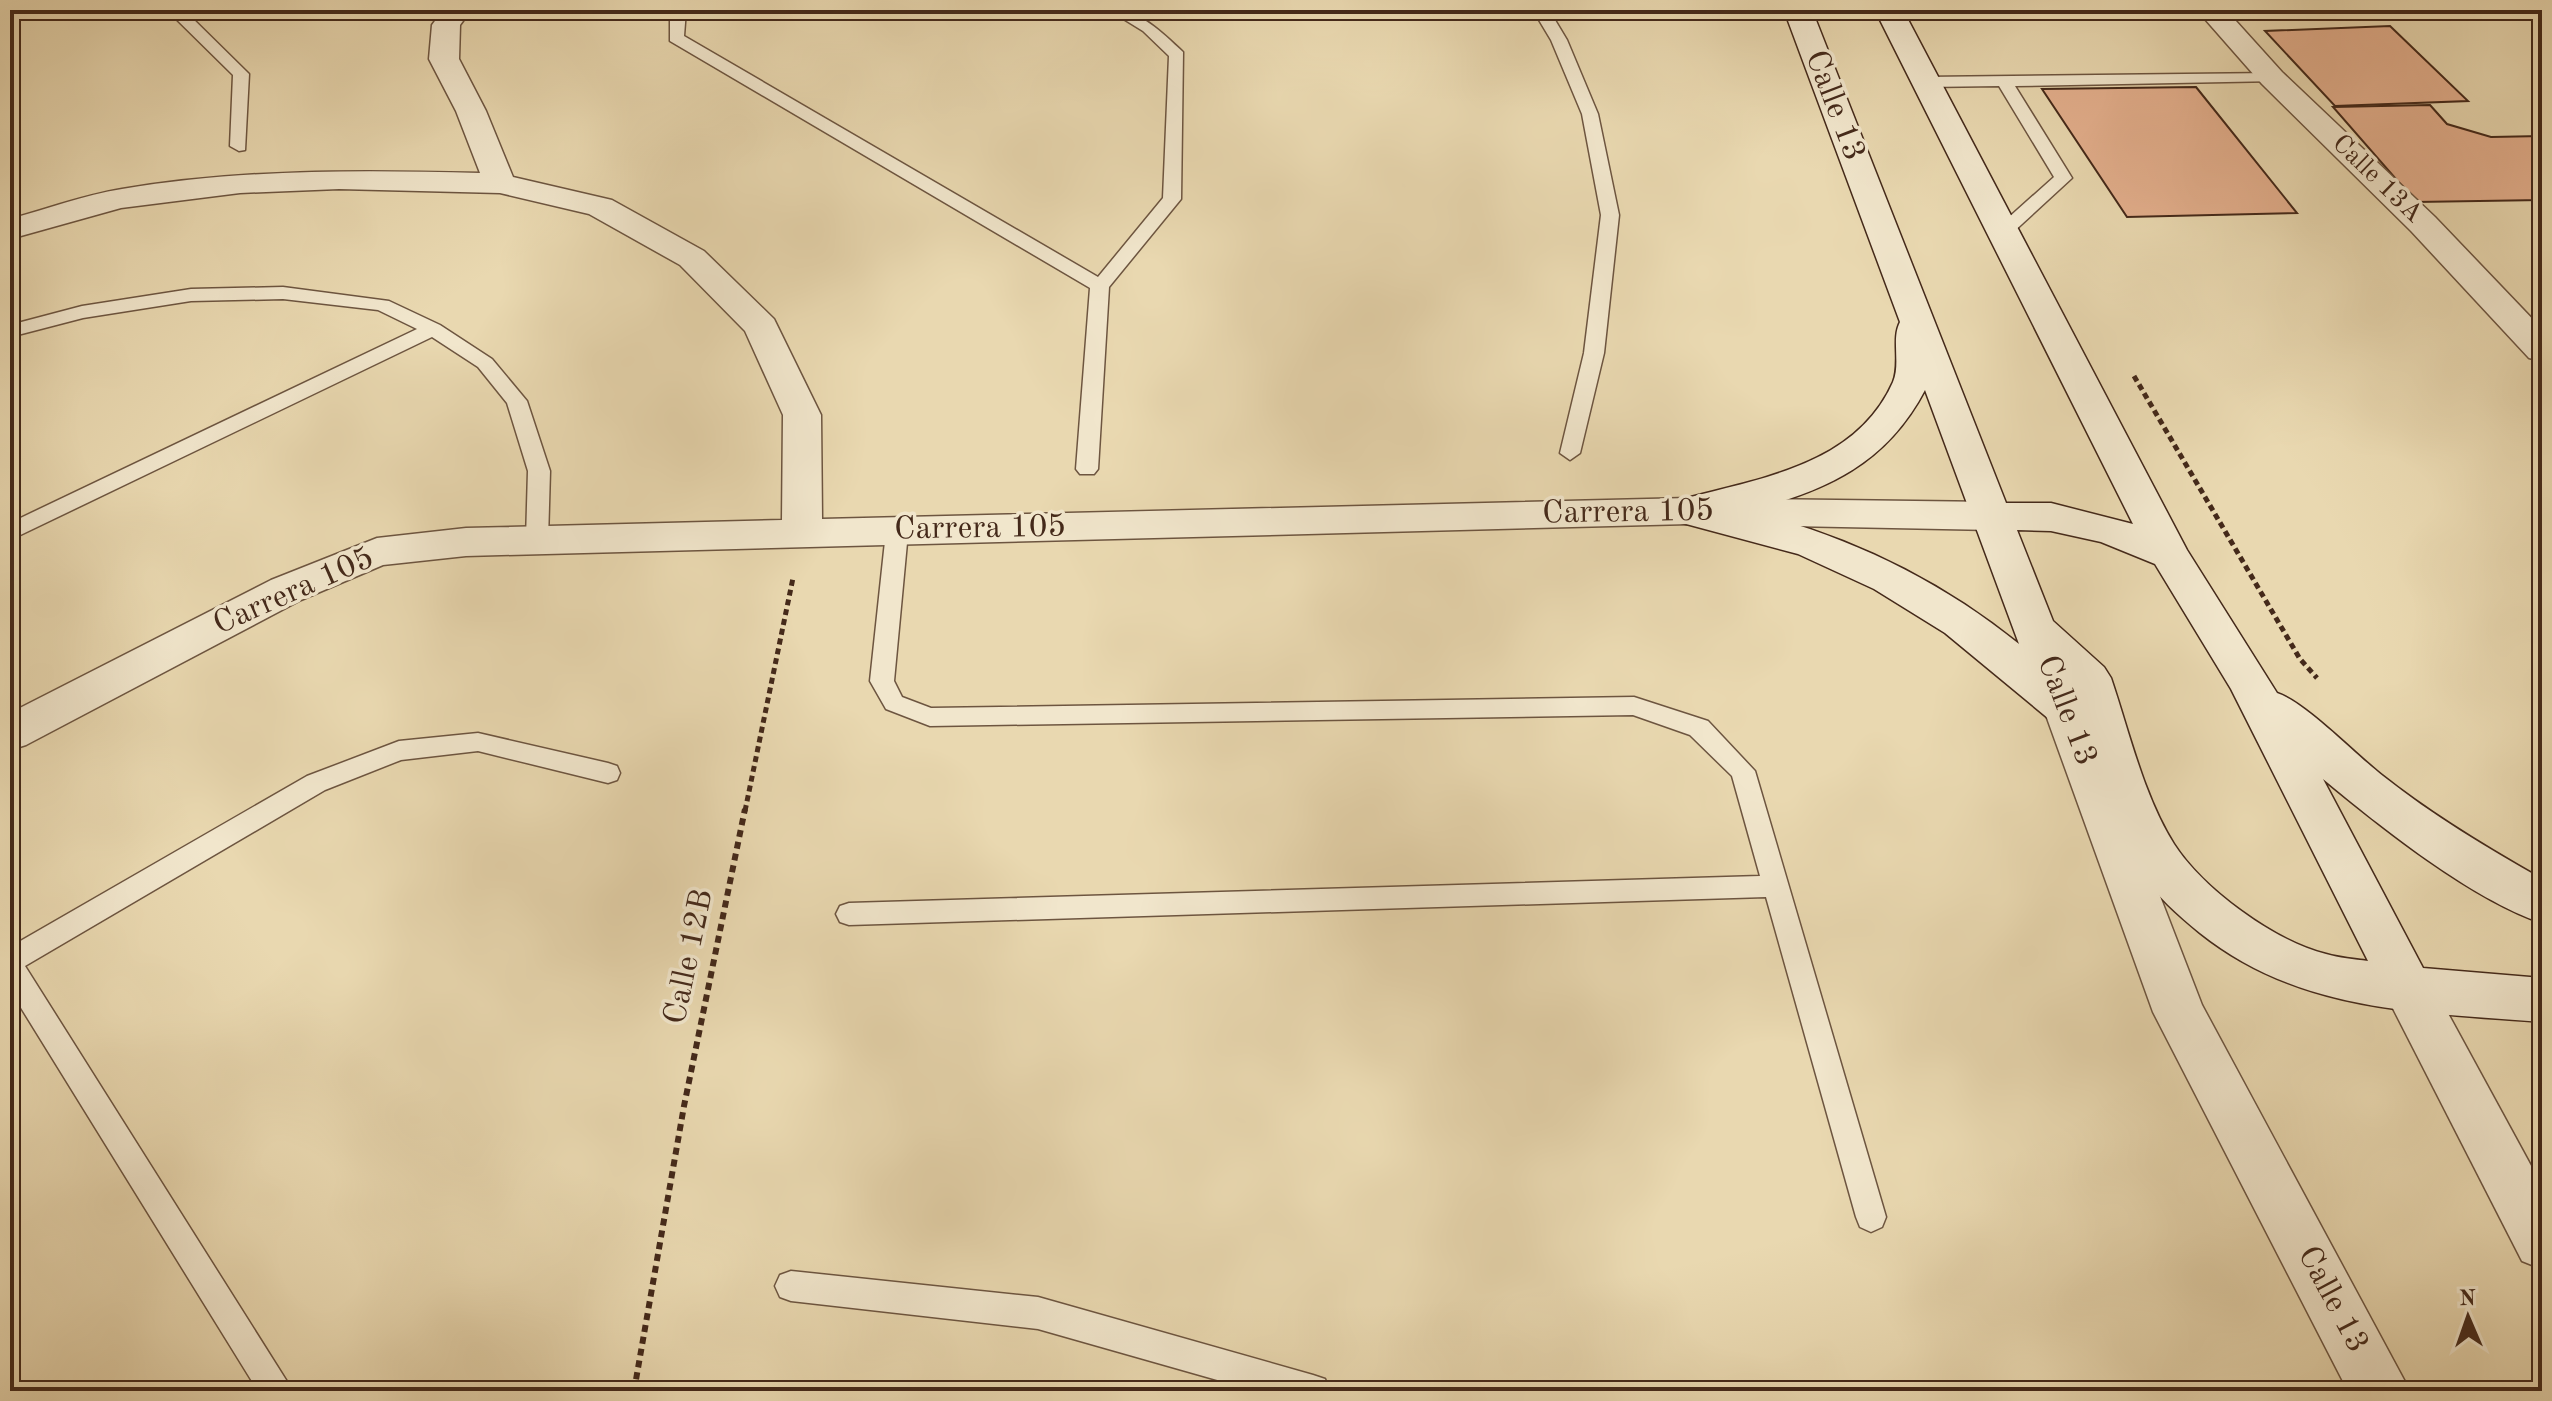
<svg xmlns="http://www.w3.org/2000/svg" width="2552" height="1401" viewBox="0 0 2552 1401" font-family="'Old Standard TT',serif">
<rect width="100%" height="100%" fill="#e9d8b0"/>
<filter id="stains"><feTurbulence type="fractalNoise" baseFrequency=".0025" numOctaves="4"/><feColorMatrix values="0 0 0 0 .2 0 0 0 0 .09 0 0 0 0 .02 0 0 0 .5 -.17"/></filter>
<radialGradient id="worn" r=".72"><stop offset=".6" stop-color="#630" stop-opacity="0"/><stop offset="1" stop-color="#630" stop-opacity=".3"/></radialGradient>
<g fill="#e3af8d" stroke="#44291a" stroke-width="2">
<polygon points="2390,26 2468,101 2335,106 2265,31"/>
<polygon points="2196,87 2297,213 2127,217 2042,89"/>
<polygon points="2430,105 2447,124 2491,137 2542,136 2542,200 2416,202 2333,107"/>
</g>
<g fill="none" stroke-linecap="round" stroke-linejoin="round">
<g stroke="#6d5540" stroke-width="3">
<g id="lane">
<polygon points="167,10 184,10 249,74 245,150 239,151 230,146 233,75"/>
<path d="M 670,10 L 686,10 L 684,36 L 1098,277 L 1163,198 L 1169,56 L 1143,31 L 1109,10 C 1141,10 1160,31 1183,52 L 1181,199 L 1109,287 L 1098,469 L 1094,474 L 1080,474 L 1076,469 L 1090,288 L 670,41 Z"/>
<polygon points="1533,10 1549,10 1567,40 1598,114 1619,215 1604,353 1580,453 1570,460 1560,453 1584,353 1601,215 1582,114 1551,40"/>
<polygon points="2272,73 2278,75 2278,81 2015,86 2072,178 2010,235 1998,235 1995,231 1998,227 2054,177 1999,86 1926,87 1918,82 1926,77"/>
<polygon points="283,287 389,301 440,325 492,359 527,401 550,471 548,540 545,545 529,545 526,540 528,471 507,403 478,367 432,337 10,540 10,523 417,329 378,310 283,299 191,301 83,318 10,337 10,325 82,306 191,289"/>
<polygon points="897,524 905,527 908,532 894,681 902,697 931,708 1634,697 1708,721 1755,771 1886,1217 1882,1227 1871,1232 1860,1227 1856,1217 1766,897 849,925 840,922 836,914 840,906 849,903 1760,876 1732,776 1690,735 1633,715 930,726 886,709 870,681 886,532 889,527"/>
<polygon points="478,733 608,763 617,766 620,773 617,780 608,783 478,751 401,760 325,790 25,966 293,1391 258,1391 10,990 10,947 307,776 399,741"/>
<polygon points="791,1271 1038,1297 1313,1375 1325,1379 1329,1391 1256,1391 1038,1329 791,1301 780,1297 775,1286 780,1275"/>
</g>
</g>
<g stroke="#6d5540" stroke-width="3">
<g id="street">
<path d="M 443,10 L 471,10 L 460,25 L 459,59 L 486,111 L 513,177 L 612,200 L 704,251 L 774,319 L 821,415 L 822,519 L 1689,498 L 1993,502 L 2007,506 L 2013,516 L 2007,526 L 1993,530 L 1689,524 L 466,556 L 383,565 L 301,600 L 26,745 L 10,750 L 10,713 L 271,580 L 377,538 L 466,528 L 782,520 L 783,415 L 745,331 L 680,265 L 589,214 L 500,193 L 339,189 L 240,193 L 121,208 L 10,239 L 10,219 C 47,209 84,195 122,189 C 241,169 359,170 480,173 L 456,111 L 429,59 L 432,25 Z"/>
<polygon points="2197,10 2226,10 2282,72 2435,217 2542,329 2542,361 2529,358 2411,231 2262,84"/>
<polygon points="2065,690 2081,695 2087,707 2202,1005 2410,1391 2348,1391 2153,1012 2043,707 2049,695"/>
<polygon points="2408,967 2426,973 2542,1186 2542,1269 2522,1261 2383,989 2390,973"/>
</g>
</g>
<g stroke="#44291a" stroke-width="3">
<path id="secondary" d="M 1784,10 L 1812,10 L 2006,503 L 2051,503 L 2133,524 L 1875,10 L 1903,10 L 2187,550 L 2277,693 C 2305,702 2356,755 2383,776 C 2432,815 2487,848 2542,879 L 2542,923 C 2471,899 2381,827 2323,779 L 2423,968 L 2542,978 L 2542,1022 C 2420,1012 2300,1013 2200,933 C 2178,915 2156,896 2141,872 C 2112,826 2097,770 2081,719 L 2065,724 L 2049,719 L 1945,633 L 1874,589 L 1798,554 L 1675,521 L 1669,511 L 1675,501 C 1754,479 1855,468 1893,382 C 1901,363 1891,339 1900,322 ZM 1925,390 L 2019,644 C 1940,580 1847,535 1748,511 C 1826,491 1886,464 1925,390 ZM 2017,530 L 2051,531 L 2101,542 L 2155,564 L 2231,689 L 2368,961 C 2354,959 2339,958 2326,954 C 2274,941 2203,889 2174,844 C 2144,797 2129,731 2111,678 L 2104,667 L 2053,621 Z"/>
</g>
<g stroke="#44291a" stroke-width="5" stroke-dasharray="6 4" stroke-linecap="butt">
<polyline points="2134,376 2300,659 2317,678"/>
<polyline points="745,811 793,578"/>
</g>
<polyline stroke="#44291a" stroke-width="6" stroke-dasharray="7 5" stroke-linecap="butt" points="634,1391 684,1106 745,809"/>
<use href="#lane" fill="#f1e6cc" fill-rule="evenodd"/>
<use href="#street" fill="#f1e6cc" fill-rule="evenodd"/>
<use href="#secondary" fill="#f1e6cc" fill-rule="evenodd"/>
</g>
<g text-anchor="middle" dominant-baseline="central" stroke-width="7" stroke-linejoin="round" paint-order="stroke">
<g font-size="26" fill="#44291a" stroke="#f1e6cc">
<text transform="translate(2377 179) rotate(44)">Calle 13A</text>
</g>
<g font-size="32" fill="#44291a" stroke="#f1e6cc">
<text transform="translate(1834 106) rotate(69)">Calle 13</text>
<text transform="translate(1628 513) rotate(-1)">Carrera 105</text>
<text transform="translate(980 529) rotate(-1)">Carrera 105</text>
<text transform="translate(294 592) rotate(-24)">Carrera 105</text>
<text transform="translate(2066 711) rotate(69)">Calle 13</text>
<text transform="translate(690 957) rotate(-78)">Calle 12B</text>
<text transform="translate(2332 1300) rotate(62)">Calle 13</text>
</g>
</g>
<rect width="2552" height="1401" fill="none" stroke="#e9d8b0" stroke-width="40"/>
<rect x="12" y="12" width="2528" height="1377" fill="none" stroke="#44291a" stroke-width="4"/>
<rect x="20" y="20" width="2512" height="1361" fill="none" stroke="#44291a" stroke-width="2"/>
<g transform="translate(2468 1317) rotate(358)" stroke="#f1e6cc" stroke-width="6" paint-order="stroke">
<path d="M0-6L14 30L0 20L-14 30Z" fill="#44291a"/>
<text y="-12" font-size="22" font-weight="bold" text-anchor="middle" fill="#44291a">N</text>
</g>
<rect width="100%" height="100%" filter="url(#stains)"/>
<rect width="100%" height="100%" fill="url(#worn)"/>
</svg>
